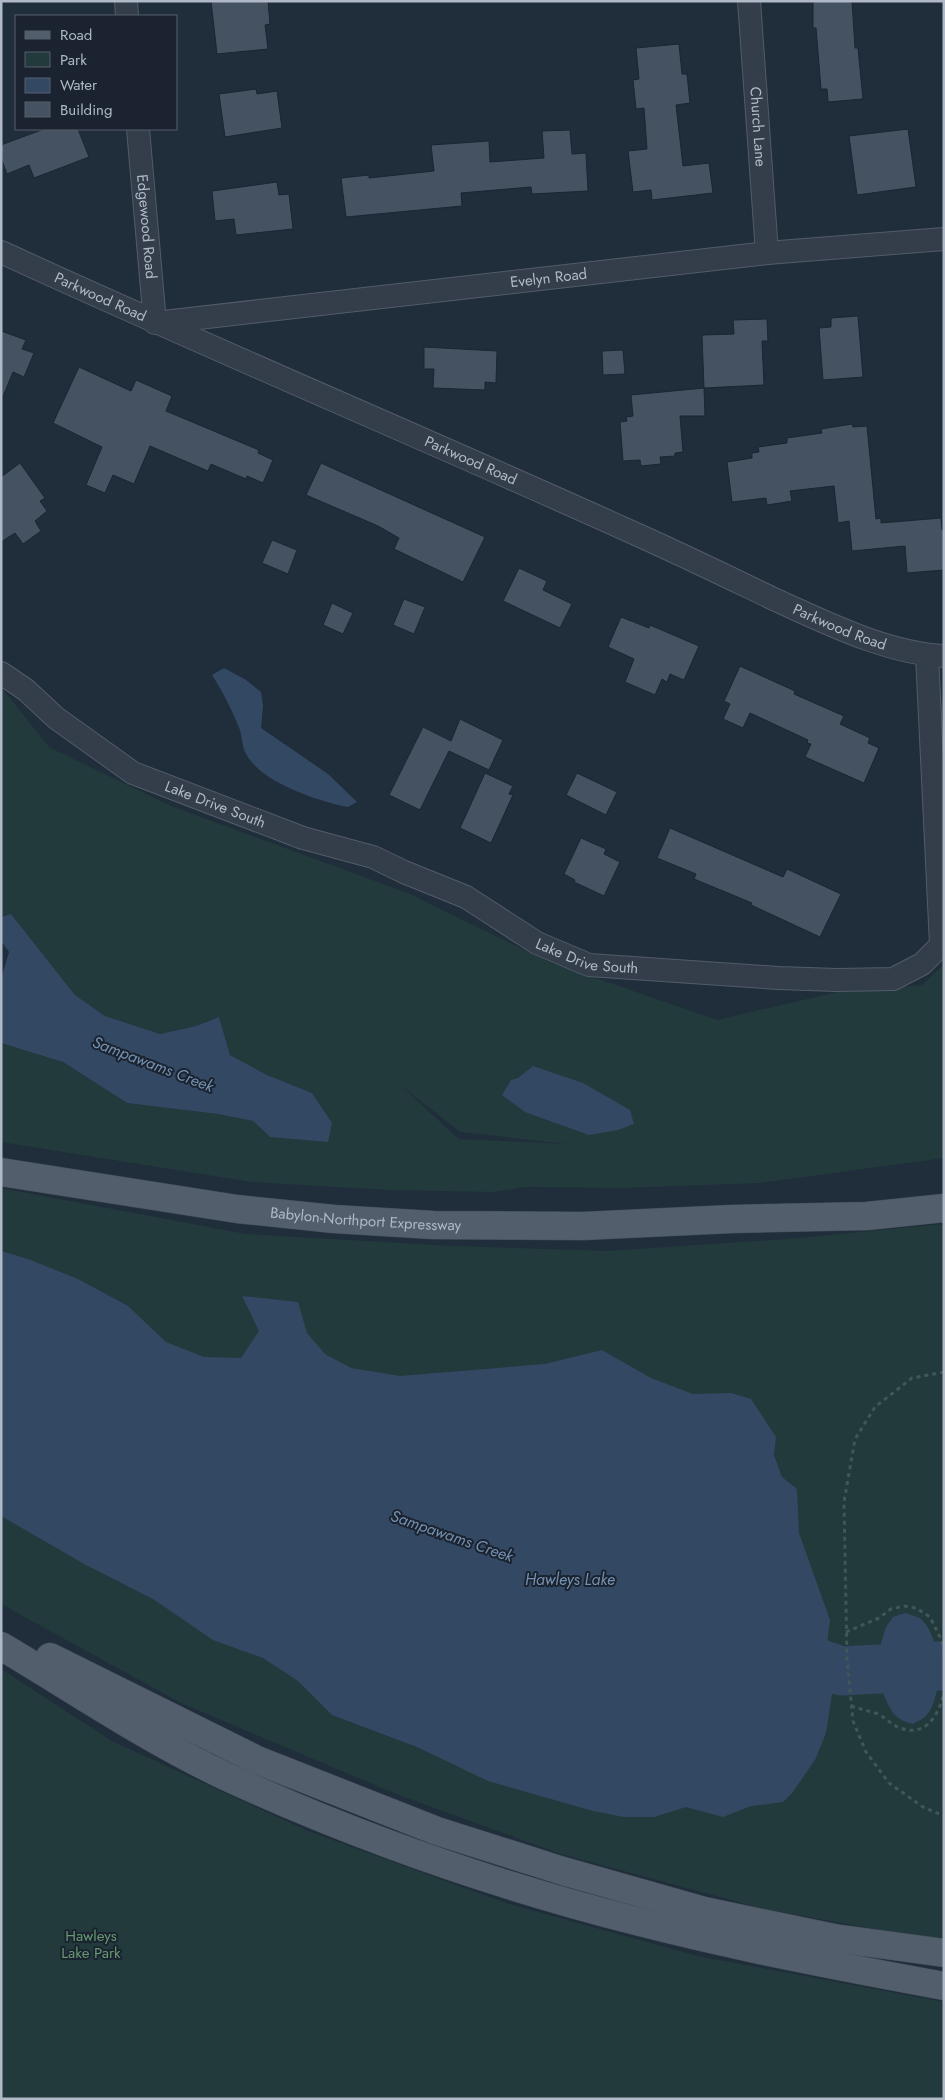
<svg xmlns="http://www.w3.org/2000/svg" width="945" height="2100" viewBox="0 0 945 2100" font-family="Jost,sans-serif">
<rect width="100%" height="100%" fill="#202d3b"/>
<g fill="#223a3c" fill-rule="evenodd">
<path d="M 1,687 L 49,747 L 171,806 L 410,894 L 547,961 L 717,1020 L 837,992 L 922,985 L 944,964 L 944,1158 L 761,1183 L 623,1188 L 527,1187 L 493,1192 L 388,1190 L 251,1182 L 1,1142 L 1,1043 L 63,1062 L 127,1103 L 218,1114 L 253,1121 L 270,1137 L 267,1075 L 230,1055 L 219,1017 L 196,1026 L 160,1034 L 105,1016 L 75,995 L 12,915 L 1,917 ZM 400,1085 L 460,1132 L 567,1144 L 459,1139 Z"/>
<polygon points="1,1188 246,1234 452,1246 608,1251 787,1239 944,1224 944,1939 902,1934 764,1909 561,1854 396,1794 181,1703 1,1604"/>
<polygon points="1,1669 112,1741 308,1831 509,1904 698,1956 944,2002 944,2099 1,2099"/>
</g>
<g fill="#334963">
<path d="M 224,668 L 246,680 L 261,692 L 263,706 L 261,728 L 328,774 L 357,802 L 348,807 C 318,801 259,782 245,752 C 242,745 242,737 240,730 C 232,710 223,692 212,675 Z"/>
<polygon points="11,914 75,995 105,1016 160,1034 196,1026 219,1017 230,1055 267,1075 312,1093 332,1123 328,1142 270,1137 253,1121 218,1114 127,1103 63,1062 1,1043 1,979 9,952 1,941 1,917"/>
<polygon points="533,1066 583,1083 630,1110 634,1124 618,1130 589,1135 525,1112 502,1095 511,1080 518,1078"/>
<polygon points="1,1251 28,1259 78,1279 128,1306 166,1342 204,1357 241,1358 259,1331 242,1296 298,1302 307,1333 325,1354 351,1368 400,1376 545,1364 602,1350 651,1378 693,1394 731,1393 751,1399 776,1437 774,1455 782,1477 797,1489 799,1533 830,1620 827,1645 830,1658 840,1660 842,1683 833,1687 826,1733 815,1760 792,1793 783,1802 751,1806 723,1817 686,1807 654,1817 624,1817 593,1811 488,1781 417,1747 332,1715 298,1681 263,1658 213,1640 153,1599 86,1565 1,1516"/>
<path d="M 905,1613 C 910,1615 916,1616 920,1618 C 942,1637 945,1694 926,1716 C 923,1719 916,1722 913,1724 C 891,1719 890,1707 881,1689 L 854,1683 L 853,1659 L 878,1652 L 886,1627 L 893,1617 Z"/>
</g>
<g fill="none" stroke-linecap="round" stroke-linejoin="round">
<polyline stroke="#334963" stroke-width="49" points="779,1649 841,1671 939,1666"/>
</g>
<g fill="#445262" stroke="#1c2531">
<polygon points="211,1 268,1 270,24 265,25 268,49 217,54"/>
<polygon points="813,1 852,1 855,48 858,48 863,99 828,102 827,89 821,89 816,28 813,28"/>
<polygon points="679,44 682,74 687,74 690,103 676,105 683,166 709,163 713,193 652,200 651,190 633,192 628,151 647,149 644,108 636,109 633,80 639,79 636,48"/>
<polygon points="256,89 257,94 277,91 282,128 225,137 219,94"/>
<polygon points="44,129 78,129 89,157 34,178 29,165 7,174 1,158 1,145"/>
<polygon points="908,129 916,187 857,195 849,136"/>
<polygon points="570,130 572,154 586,153 588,191 532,194 531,187 461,193 462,206 346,217 341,178 369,175 369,178 434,171 431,145 489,141 490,162 544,158 542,131"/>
<polygon points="277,182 279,195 289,194 293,229 236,235 234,219 215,221 212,191"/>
<polygon points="858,316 863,377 823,380 819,328 831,327 831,318"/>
<polygon points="767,319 768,341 762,341 764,385 704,388 702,335 734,334 733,320"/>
<polygon points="1,331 26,340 22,349 34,353 24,377 13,372 2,399"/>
<polygon points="424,347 497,351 496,383 485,382 485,390 433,388 434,369 424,369"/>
<polygon points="623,350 625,374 603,375 602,351"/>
<polygon points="79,367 131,391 136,380 172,396 166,411 259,450 258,453 273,460 263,483 247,476 246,479 211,464 208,471 150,446 134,484 113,475 105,493 86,485 102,447 53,423"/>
<polygon points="704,388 705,416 680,416 683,452 675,453 675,456 660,457 661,464 641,466 640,460 623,461 620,422 627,421 626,417 633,416 631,395"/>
<polygon points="852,424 853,427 867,426 876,519 881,518 881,523 941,518 942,530 944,530 944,570 907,573 905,546 852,551 849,521 838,523 834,486 790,491 792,501 767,505 766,498 732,502 727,462 752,458 752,453 759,452 758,447 787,443 787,438 822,433 821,429"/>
<polygon points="20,463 45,498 40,501 47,511 35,521 41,531 23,544 15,533 1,542 1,477"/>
<polygon points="321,463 485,537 463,582 394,549 399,538 378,526 306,495"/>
<polygon points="272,540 297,550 288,574 262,563"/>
<polygon points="519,568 547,581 543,590 572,604 560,628 503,601"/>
<polygon points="404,599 425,607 414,634 393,625"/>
<polygon points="332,603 353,613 343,634 323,625"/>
<polygon points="621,617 649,628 650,625 699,646 684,680 670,674 667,682 662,679 655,695 625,682 634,659 608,647"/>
<polygon points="740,666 795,691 794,694 844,716 840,724 870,738 868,743 879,748 864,783 805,757 811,744 807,743 808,740 750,713 743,728 723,719 730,704 724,701"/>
<polygon points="460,719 503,740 489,770 449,751 420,810 389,795 423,727 451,741"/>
<polygon points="485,773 513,786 509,794 513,795 491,843 460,828"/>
<polygon points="577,773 617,792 606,815 566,795"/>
<polygon points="670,828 783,877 787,869 841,894 820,937 751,905 752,903 694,879 696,874 657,858"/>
<polygon points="581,838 606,849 604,854 620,862 604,896 574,882 575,880 564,874"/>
</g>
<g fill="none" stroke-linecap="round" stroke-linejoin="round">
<g stroke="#525c69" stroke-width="24">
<g id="street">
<polyline points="126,1 127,16"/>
<path id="s1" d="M 749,1 L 767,253"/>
<path id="s2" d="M 138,129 L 155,323 L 767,253 L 944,239"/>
<path id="s3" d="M 1,252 C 212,349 426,439 638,535 C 685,556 732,579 778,601 C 829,624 887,653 944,656"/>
<path id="s4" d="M 1,673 L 26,690 L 56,718 L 133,773 L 303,838 L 373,857 L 404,872 L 466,897 L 537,943 L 589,965 L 778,978 L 837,980 L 893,979 L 922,964 L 941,945 L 927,655"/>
</g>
</g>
<g stroke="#404a57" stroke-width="29">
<g id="primary">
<path id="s5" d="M 1,1172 L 237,1209 L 334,1219 L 433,1225 L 583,1226 L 732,1219 L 867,1216 L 944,1208"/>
<path d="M 1,1646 C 75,1690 147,1739 225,1776 C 357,1837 495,1885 636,1921 C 737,1947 841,1967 944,1986"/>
<polyline points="50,1657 257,1760 437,1831 563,1871 704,1911 834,1938 944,1953"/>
</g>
</g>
<g stroke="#405759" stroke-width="3" stroke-dasharray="4 4" stroke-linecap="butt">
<polyline points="944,1372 912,1378 875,1407 855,1439 844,1502 847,1659 853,1721 866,1752 889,1783 923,1807 944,1816"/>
<polyline points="846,1632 879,1618 891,1609 904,1606 916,1608 930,1617 941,1639 944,1653"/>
<path d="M 851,1706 C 860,1709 869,1711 878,1714 C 884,1717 889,1722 894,1725 C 923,1741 938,1718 944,1693"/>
</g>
<use href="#street" stroke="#343e4b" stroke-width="22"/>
<use href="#primary" stroke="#525e6b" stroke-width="28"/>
</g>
<g text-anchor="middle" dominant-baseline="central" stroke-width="4" stroke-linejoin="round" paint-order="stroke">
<g font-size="15" fill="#afb9c7" stroke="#1a232f">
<text stroke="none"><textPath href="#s1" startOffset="126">Church Lane</textPath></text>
<text stroke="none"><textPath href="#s2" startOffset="98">Edgewood Road</textPath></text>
<text stroke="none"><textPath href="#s2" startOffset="591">Evelyn Road</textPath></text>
<text stroke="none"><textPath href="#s3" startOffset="109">Parkwood Road</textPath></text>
<text stroke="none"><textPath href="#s3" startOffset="514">Parkwood Road</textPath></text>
<text stroke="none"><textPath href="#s3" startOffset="919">Parkwood Road</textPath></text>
<text stroke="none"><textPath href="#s4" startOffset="254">Lake Drive South</textPath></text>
<text stroke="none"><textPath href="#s4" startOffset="659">Lake Drive South</textPath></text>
<text stroke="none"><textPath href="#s5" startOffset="368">Babylon-Northport Expressway</textPath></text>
</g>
<g font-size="15" fill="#65996f" stroke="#1a232f">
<text x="91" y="1936">Hawleys<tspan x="91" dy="17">Lake Park</tspan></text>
</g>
<g font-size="16" font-style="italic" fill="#7591b1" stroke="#1a232f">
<text transform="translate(153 1064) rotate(21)">Sampawams Creek</text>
<text transform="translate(452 1536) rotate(19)">Sampawams Creek</text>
<text x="570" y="1579">Hawleys Lake</text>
</g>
</g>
<rect width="945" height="2100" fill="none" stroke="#afb9c7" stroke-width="5"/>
<rect x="15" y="15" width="162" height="115" fill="#1a232f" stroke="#565f6c"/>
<rect x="25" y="31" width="25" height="8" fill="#525e6b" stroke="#565f6c"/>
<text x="60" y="40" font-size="15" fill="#afb9c7">Road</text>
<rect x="25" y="52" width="25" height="15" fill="#223a3c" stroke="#565f6c"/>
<text x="60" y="65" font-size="15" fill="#afb9c7">Park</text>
<rect x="25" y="78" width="25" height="15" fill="#334963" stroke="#565f6c"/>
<text x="60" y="90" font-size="15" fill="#afb9c7">Water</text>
<rect x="25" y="102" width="25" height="15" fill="#445262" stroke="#565f6c"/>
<text x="60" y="115" font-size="15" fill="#afb9c7">Building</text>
</svg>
